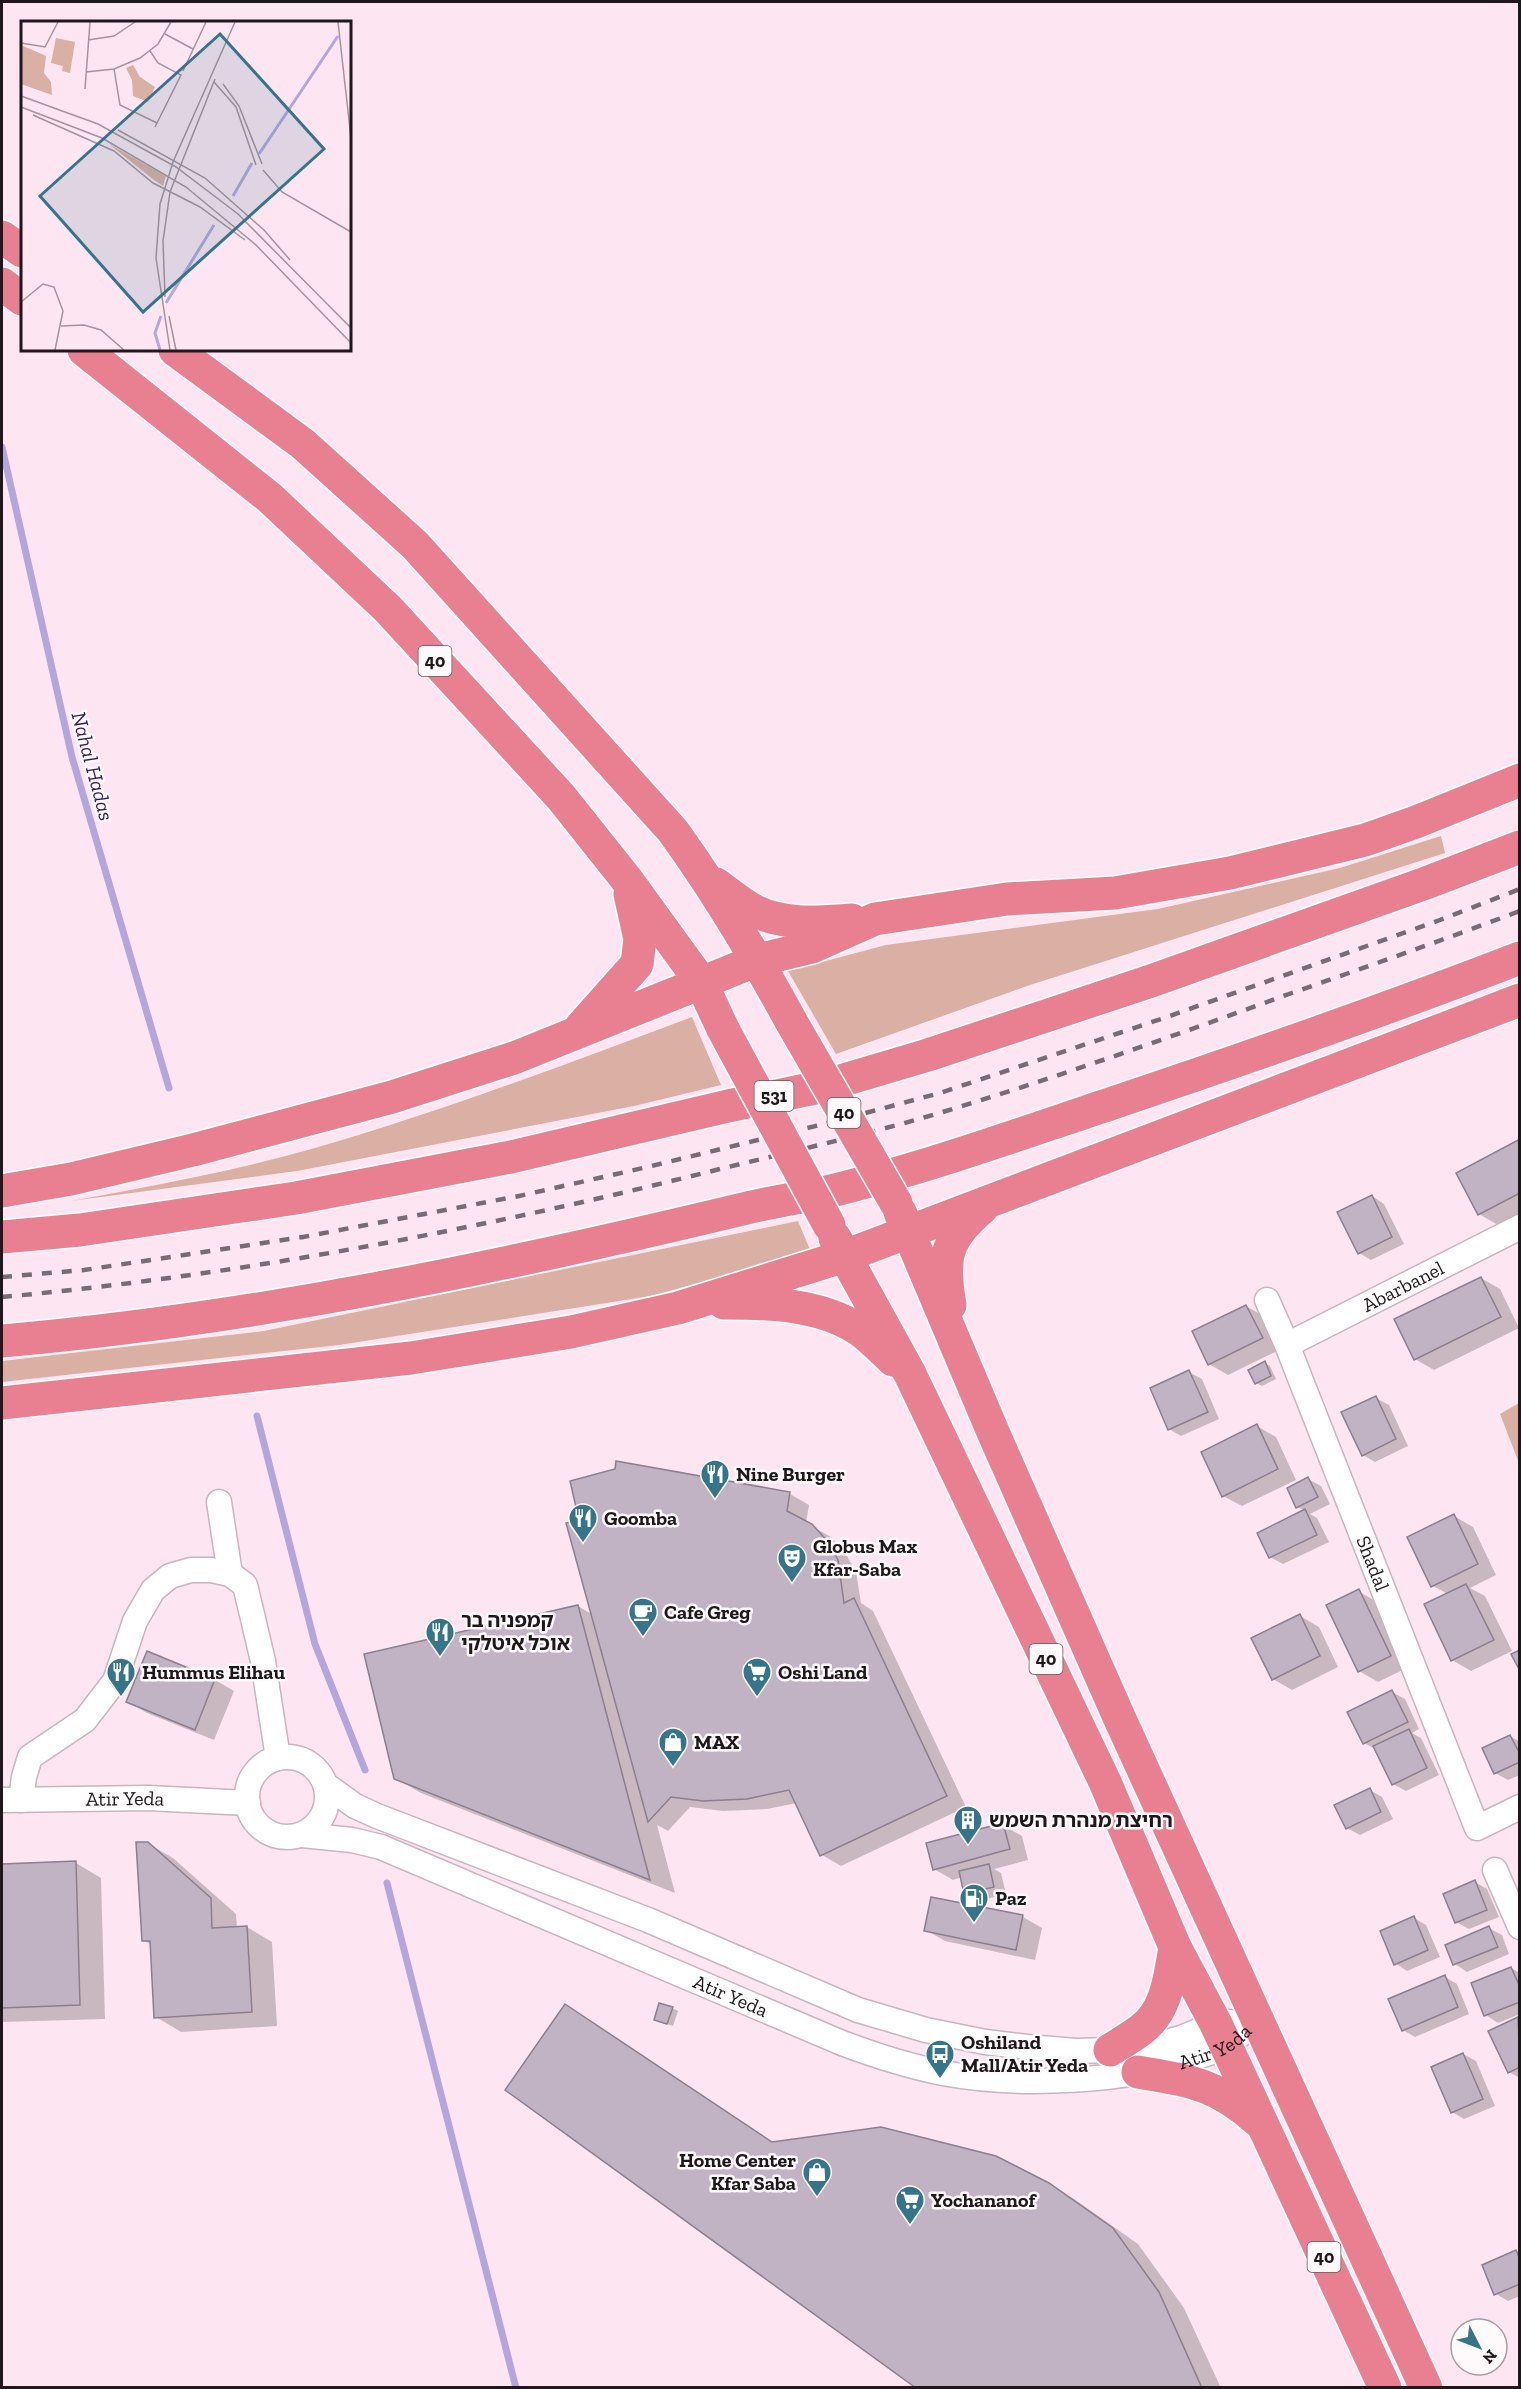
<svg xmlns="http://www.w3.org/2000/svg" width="1521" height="2389" viewBox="0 0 1521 2389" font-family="'Zilla Slab','Noto Sans Hebrew',serif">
<rect width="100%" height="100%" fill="#fde6f2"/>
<g fill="#daafa4">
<polygon points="1441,836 1445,853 1027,986 836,1054 788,971 886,945 1158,909 1340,868"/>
<path d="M 692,1017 L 721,1085 L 634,1106 L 297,1171 L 71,1201 C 153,1186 235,1171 315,1148 C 443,1111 567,1064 692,1017 Z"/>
<polygon points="798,1221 811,1252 651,1296 339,1345 2,1382 2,1361 264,1331"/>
<polygon points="1519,1403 1519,1463 1500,1414"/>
</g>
<g fill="#0003">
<polygon points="1520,1141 1520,1213 1498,1225 1479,1214"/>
<polygon points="1372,1196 1384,1204 1404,1244 1371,1260 1359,1253"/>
<polygon points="1481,1278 1500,1289 1519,1328 1434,1370 1415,1359"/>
<polygon points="1246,1306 1265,1317 1281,1349 1228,1375 1209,1364"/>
<polygon points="1265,1363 1270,1366 1276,1379 1262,1386 1256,1383"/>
<polygon points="1189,1372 1202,1379 1219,1419 1181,1436 1169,1429"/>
<polygon points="1376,1398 1389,1405 1408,1446 1375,1462 1363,1455"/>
<polygon points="1257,1426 1276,1437 1296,1480 1242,1506 1223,1496"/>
<polygon points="617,1463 790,1494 809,1505 806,1523 831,1537 847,1556 856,1572 861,1603 873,1611 966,1807 841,1866 822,1855 797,1803 767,1809 723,1811 690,1807 668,1831 657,1825 675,1893 421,1793 395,1778 578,1606 593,1615 581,1522 616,1470"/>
<polygon points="1308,1479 1321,1486 1330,1504 1310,1514 1317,1518 1329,1542 1283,1564 1270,1557 1305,1511 1298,1507"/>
<polygon points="1454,1516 1473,1527 1496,1575 1470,1588 1485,1596 1512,1651 1471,1671 1452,1660 1448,1594 1433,1586"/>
<polygon points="1358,1591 1377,1602 1409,1667 1378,1682 1359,1671"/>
<polygon points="1300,1616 1319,1627 1338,1667 1292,1690 1273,1679"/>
<polygon points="147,1653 215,1680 234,1691 214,1740 147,1713 128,1702"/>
<polygon points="1392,1692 1405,1699 1419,1729 1412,1733 1421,1738 1439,1775 1406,1791 1393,1784 1377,1750 1364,1743"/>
<polygon points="1510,1736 1520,1742 1520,1775 1508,1780 1495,1773"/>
<polygon points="1370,1790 1382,1797 1393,1819 1360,1835 1347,1828"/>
<polygon points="1003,1825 1022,1836 1028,1860 994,1869 1001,1873 1006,1894 978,1901 966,1893 962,1877 953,1880 934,1869"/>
<polygon points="147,1843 173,1858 236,1914 237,1928 247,1927 272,1942 277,2026 181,2032 156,2017 152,1945 143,1940"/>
<polygon points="76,1863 101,1878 105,2019 2,2022 2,1866"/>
<polygon points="1475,1882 1487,1889 1499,1917 1469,1929 1456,1922"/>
<polygon points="1023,1917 1042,1928 1035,1960 945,1941 926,1930"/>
<polygon points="1414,1918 1426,1925 1440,1957 1407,1971 1395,1963"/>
<polygon points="1489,1928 1502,1935 1509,1954 1467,1972 1455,1964 1447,1946"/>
<polygon points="1511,1968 1520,1973 1520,2014 1498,2023 1486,2015 1473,1984"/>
<polygon points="1445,1977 1457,1984 1469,2014 1415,2037 1403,2030"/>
<polygon points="566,2006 774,2143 1048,2184 1074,2199 1138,2244 1184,2308 1221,2388 919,2388"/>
<polygon points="672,2008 678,2011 673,2026 656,2020"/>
<polygon points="1518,2018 1520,2019 1520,2078 1509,2072 1490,2031"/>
<polygon points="1463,2054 1476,2061 1495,2106 1464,2119 1452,2112"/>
<polygon points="1516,2252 1520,2254 1520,2296 1508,2301 1496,2294"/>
</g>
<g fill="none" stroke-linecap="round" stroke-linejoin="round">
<g stroke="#b4a6dd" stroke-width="7">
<polyline points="2,447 72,757 169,1088"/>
<polyline points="257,1416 315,1644 365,1770"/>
<polyline points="387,1883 516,2388"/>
</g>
</g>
<g fill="#c1b2c4" stroke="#8c7e8f" stroke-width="1.5">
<polygon points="1520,1139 1520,1193 1478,1215 1456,1173"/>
<polygon points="1372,1195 1392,1237 1358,1254 1337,1212"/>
<polygon points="1481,1277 1501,1317 1414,1360 1394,1319"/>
<polygon points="1246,1305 1263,1338 1208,1365 1192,1331"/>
<polygon points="1265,1361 1271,1376 1255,1384 1248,1370"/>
<polygon points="1189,1370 1208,1412 1168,1430 1150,1388"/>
<polygon points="1376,1396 1396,1439 1362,1456 1341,1412"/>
<polygon points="1257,1424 1278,1469 1222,1497 1201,1452"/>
<polygon points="616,1461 790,1492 787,1511 812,1524 829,1543 838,1560 844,1603 854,1598 947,1796 820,1856 789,1790 747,1799 703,1801 671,1797 648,1822 566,1523 579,1520 570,1481 615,1469"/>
<polygon points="1308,1477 1318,1497 1296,1508 1287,1488"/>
<polygon points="1305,1509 1317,1535 1269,1558 1257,1533"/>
<polygon points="1454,1514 1478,1564 1431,1587 1407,1537"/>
<polygon points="1466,1584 1494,1640 1451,1661 1424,1604"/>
<polygon points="1359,1589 1391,1656 1358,1672 1326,1605"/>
<polygon points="578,1605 650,1880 394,1779 364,1654"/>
<polygon points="1300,1614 1320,1656 1272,1680 1251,1638"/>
<polygon points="1520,1650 1520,1671 1511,1654"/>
<polygon points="147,1651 215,1679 195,1730 126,1702"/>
<polygon points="1392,1690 1408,1722 1363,1744 1347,1712"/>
<polygon points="1409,1729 1427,1768 1392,1785 1373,1746"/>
<polygon points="1510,1735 1520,1754 1520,1762 1494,1774 1482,1748"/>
<polygon points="1370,1788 1381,1812 1346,1829 1334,1805"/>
<polygon points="1003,1823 1010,1849 933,1870 926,1843"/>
<polygon points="136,1842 148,1842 211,1898 212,1928 247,1926 252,2012 154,2018 150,1941 142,1941"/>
<polygon points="76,1861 80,2005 2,2008 2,1864"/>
<polygon points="989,1864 994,1887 964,1894 959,1871"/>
<polygon points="1475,1880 1487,1910 1455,1923 1443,1894"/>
<polygon points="931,1897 1023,1915 1016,1950 924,1931"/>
<polygon points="1414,1916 1428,1950 1394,1965 1380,1931"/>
<polygon points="1489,1926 1498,1947 1453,1965 1445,1945"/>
<polygon points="1511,1967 1520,1987 1520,2002 1484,2016 1471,1983"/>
<polygon points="1445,1975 1458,2007 1402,2031 1388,1999"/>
<polygon points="659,2003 673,2007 667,2024 654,2020"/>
<polygon points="565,2004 772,2142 881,2127 996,2156 1049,2183 1113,2228 1159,2292 1202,2388 916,2388 505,2090"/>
<polygon points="1518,2017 1520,2067 1508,2073 1488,2031"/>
<polygon points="1463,2053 1483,2099 1451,2113 1431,2067"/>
<polygon points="1516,2250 1520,2259 1520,2284 1494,2295 1482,2265"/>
</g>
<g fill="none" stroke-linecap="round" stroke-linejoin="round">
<g stroke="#cab4c0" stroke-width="27">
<g id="minor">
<path id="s1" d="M 1267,1300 L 1287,1345 L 1477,1828 L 1520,1807"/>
<path id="s2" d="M 1287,1345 L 1520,1227"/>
<polyline points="219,1502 230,1574"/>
<circle cx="287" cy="1797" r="40"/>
<polyline points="326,1785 355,1806 377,1816 648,1920 858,2010 926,2030 985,2042 1027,2047 1076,2051 1110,2050 1148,2047 1181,2038 1216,2024 1230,2022"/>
<path id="s3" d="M 2,1800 L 148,1798 L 248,1803"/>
<polyline points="21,1800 24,1777 30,1757 85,1720 115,1681 135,1621 153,1590 170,1576 191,1570 211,1570 230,1574 245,1585 263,1661 278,1758"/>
<path id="s4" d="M 302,1835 L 352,1840 L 381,1847 L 842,2043 C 874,2055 908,2066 943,2073 C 1018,2087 1128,2083 1200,2056 C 1208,2053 1219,2051 1226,2046 C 1237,2040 1247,2028 1256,2019"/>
<polyline points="1495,1870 1520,1927"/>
</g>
</g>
<g stroke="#fff" stroke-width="36">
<g id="highway">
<polyline points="2,237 22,251"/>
<polyline points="2,284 22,299"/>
<polyline points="84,350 270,498 388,609 561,797 627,880 701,982 723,1029"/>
<path d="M 175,350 L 303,444 L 415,545 L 673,831 C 717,892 756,957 792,1023"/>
<path d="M 716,884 C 729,893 741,904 755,911 C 786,926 819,922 852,920"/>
<polyline points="581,1027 637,964 640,939 630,894"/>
<polyline points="2,1191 71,1179 193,1150 392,1097 514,1058 758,960 812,947 875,919 1007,899 1115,893 1230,873 1365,840 1416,822 1520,780"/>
<polyline points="900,1212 993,1432 1119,1717 1426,2388"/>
<polyline points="2,1237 80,1230 296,1198 511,1157 728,1106 820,1087 928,1055 1151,981 1426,883 1520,847"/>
<polyline points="835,1238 910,1374 1105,1782 1175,1947 1216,2024 1385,2388"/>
<path d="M 724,1303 C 770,1303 819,1304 858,1329 C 871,1338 882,1350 893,1360"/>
<path d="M 950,1305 C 942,1258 945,1239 982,1208"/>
<path d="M 2,1341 C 254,1319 501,1267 747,1208 C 780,1200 814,1196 847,1187 C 936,1164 1023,1133 1110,1104 C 1247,1058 1385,1010 1520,958"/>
<polyline points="2,1403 411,1358 571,1332 678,1308 845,1256 1520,1000"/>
<path d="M 1110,2050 C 1121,2043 1132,2037 1142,2029 C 1167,2010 1170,1976 1175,1947"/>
<path d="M 1138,2072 C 1191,2081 1217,2084 1258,2121"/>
</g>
</g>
<use href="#minor" stroke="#fff" stroke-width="24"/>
<use href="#highway" stroke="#e88092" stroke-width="33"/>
<g stroke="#796b72" stroke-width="4.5" stroke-dasharray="10 10" stroke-linecap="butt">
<polyline points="2,1277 84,1270 303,1237 519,1196 643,1168 836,1121 940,1093 1164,1018 1440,920 1520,889"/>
<path d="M 2,1297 C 242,1275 482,1229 716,1170 C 793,1151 870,1134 946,1111 C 1061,1076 1176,1035 1289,994 C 1366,967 1443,940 1520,911"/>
</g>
<g stroke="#fff" stroke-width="36" stroke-linecap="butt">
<g id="highway-bridge">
<polyline points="792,1023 896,1203"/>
<polyline points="723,1029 829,1225"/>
</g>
</g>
<use href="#highway-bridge" stroke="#e88092" stroke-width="33"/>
</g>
<defs>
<g id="restaurant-pin" transform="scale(1.5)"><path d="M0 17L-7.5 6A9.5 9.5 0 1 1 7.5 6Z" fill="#357589" stroke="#fef9fb"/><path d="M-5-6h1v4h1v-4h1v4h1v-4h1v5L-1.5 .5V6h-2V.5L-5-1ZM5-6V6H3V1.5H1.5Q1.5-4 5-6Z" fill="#fff"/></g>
<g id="theatre-pin" transform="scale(1.5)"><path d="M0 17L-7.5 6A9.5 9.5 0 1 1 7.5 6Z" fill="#357589" stroke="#fef9fb"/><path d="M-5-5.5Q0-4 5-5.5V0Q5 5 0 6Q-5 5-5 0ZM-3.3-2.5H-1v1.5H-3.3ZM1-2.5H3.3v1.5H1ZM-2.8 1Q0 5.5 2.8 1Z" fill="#fff"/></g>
<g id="cafe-pin" transform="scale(1.5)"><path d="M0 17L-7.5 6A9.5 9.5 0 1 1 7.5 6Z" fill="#357589" stroke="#fef9fb"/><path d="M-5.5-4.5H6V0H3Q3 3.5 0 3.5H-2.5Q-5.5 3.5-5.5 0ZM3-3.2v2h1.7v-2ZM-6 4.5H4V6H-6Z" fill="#fff"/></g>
<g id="supermarket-pin" transform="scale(1.5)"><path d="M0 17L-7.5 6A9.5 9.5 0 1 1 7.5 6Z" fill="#357589" stroke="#fef9fb"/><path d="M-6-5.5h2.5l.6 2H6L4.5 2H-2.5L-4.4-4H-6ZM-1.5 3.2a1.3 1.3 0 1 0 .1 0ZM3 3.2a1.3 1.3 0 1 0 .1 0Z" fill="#fff"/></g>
<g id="shop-pin" transform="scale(1.5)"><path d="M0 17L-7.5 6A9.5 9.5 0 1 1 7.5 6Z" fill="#357589" stroke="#fef9fb"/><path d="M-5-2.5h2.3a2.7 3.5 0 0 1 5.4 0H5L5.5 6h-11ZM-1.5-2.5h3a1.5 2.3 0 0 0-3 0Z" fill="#fff"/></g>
<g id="building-pin" transform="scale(1.5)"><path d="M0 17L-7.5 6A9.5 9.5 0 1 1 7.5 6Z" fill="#357589" stroke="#fef9fb"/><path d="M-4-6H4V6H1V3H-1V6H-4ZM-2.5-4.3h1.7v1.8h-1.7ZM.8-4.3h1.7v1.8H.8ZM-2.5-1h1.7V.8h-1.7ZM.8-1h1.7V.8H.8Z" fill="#fff"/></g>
<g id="fuel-pin" transform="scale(1.5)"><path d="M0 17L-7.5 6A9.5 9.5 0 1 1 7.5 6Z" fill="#357589" stroke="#fef9fb"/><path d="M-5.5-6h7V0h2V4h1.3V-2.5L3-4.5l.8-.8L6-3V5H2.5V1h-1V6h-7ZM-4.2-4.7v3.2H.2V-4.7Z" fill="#fff"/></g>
<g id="bus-pin" transform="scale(1.5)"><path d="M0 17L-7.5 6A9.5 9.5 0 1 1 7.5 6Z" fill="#357589" stroke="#fef9fb"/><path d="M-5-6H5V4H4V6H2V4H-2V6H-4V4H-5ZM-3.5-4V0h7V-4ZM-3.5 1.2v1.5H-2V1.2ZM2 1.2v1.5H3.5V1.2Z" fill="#fff"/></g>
</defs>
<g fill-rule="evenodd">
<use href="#restaurant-pin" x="715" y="1474"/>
<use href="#restaurant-pin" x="583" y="1518"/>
<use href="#theatre-pin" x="792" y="1558"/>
<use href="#cafe-pin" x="643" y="1612"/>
<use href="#restaurant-pin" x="440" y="1632"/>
<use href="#restaurant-pin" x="121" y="1672"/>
<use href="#supermarket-pin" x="757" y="1672"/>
<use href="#shop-pin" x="673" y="1742"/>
<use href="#building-pin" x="968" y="1820"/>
<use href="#fuel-pin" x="974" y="1898"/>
<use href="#bus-pin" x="940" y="2054"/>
<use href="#shop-pin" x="817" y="2172"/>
<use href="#supermarket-pin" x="910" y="2200"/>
</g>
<g text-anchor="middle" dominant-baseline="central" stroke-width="5" stroke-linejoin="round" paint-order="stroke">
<g fill="#fef9fb" stroke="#625b5e" stroke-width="1.5">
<rect x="418.5" y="646" width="33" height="30" rx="4.5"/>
<rect x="754.5" y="1081" width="39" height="30" rx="4.5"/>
<rect x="827.5" y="1098" width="33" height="30" rx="4.5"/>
<rect x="1029.5" y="1644" width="33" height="30" rx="4.5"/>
<rect x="1307.5" y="2242" width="33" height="30" rx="4.5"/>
</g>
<g font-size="18" font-weight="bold" fill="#1f171b">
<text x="435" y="661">40</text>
<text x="774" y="1096">531</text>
<text x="844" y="1113">40</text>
<text x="1046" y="1659">40</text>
<text x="1324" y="2257">40</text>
</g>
<g font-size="20" fill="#1f171b" stroke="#fef9fb">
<text stroke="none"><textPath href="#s2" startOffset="130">Abarbanel</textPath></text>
<text stroke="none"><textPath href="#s1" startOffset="284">Shadal</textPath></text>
<text stroke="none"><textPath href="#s3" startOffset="123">Atir Yeda</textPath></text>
<text stroke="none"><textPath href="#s4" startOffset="460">Atir Yeda</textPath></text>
<text stroke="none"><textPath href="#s4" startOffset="964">Atir Yeda</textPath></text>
</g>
<g font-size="20" font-weight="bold" fill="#1f171b" stroke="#fef9fb" text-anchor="start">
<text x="736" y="1474">Nine Burger</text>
<text x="604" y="1518">Goomba</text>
<text x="813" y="1546">Globus Max<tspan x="813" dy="23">Kfar-Saba</tspan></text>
<text x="664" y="1612">Cafe Greg</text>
<text x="461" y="1620">קמפניה בר<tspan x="461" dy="23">אוכל איטלקי</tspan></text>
<text x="142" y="1672">Hummus Elihau</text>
<text x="778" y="1672">Oshi Land</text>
<text x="694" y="1742">MAX</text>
<text x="989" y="1820">רחיצת מנהרת השמש</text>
<text x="995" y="1898">Paz</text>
<text x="961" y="2042">Oshiland<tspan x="961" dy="23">Mall/Atir Yeda</tspan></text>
<text x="796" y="2160" text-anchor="end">Home Center<tspan x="796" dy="23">Kfar Saba</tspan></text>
<text x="931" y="2200">Yochananof</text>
</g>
<g font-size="21" font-style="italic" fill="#331b5c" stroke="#fef9fb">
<text transform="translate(93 766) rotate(75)">Nahal Hadas</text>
</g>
</g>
<g transform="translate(21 21)">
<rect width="330" height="330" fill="#fde6f2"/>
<path d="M 35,17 L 54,21 L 49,52 L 41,50 L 42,45 L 30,42 ZM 0,24 L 25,35 L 23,52 L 30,61 L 31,74 L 0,63 ZM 112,44 L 119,56 L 134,66 L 127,81 L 112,75 L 111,59 L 105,47 ZM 88,123 L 145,155 L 142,165 L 133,159 Z" fill="#daafa4"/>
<path fill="none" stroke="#b4a6dd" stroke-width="3" d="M 238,133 L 317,15M 212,175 L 231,142M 145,282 L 193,204M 139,329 L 134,312 L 140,295"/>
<path fill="none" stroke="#a4939c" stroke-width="1.5" d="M 317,1 L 330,117M 144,13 L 172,28M 67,19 L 93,15 L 114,1M 0,22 L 24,26 L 37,1M 129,30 L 137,42 L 160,54 L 134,106M 93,48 L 99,84 L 136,102M 162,50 L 185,1M 65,51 L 93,48 L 119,37 L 137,23 L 150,1M 193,61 L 215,86 L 235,144M 202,63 L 218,85 L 241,143M 64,68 L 69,1M 0,75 L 77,103 L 155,146 L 217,193 L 330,307M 0,86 L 81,117 L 165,166 L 235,224 L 330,322M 12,94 L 93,130 L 132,162 L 179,186 L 224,219M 97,109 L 184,157 L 243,209 L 269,239M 242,149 L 261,171 L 330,211M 144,276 L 142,220 L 149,171 L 194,58M 0,281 L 22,263 L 33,266 L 42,290 L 34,329M 148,295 L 155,329M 40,305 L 63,304 L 80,309 L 103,329M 149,329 L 135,237 L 139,183 L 152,141 L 214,1"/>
<path fill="#357589" fill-opacity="0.15" stroke="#357589" stroke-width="3" d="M 199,13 L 303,128 L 122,291 L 19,175 Z"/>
<rect width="330" height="330" fill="none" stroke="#1f171b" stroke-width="3"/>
</g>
<rect width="1521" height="2389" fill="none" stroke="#1f171b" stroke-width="6"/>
<g transform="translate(1479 2347) rotate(132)"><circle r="28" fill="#fef9fb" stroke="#a59fa1" stroke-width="1.5"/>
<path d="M0-4.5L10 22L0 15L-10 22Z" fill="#357589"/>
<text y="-9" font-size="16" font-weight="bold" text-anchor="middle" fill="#1f171b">N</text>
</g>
</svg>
